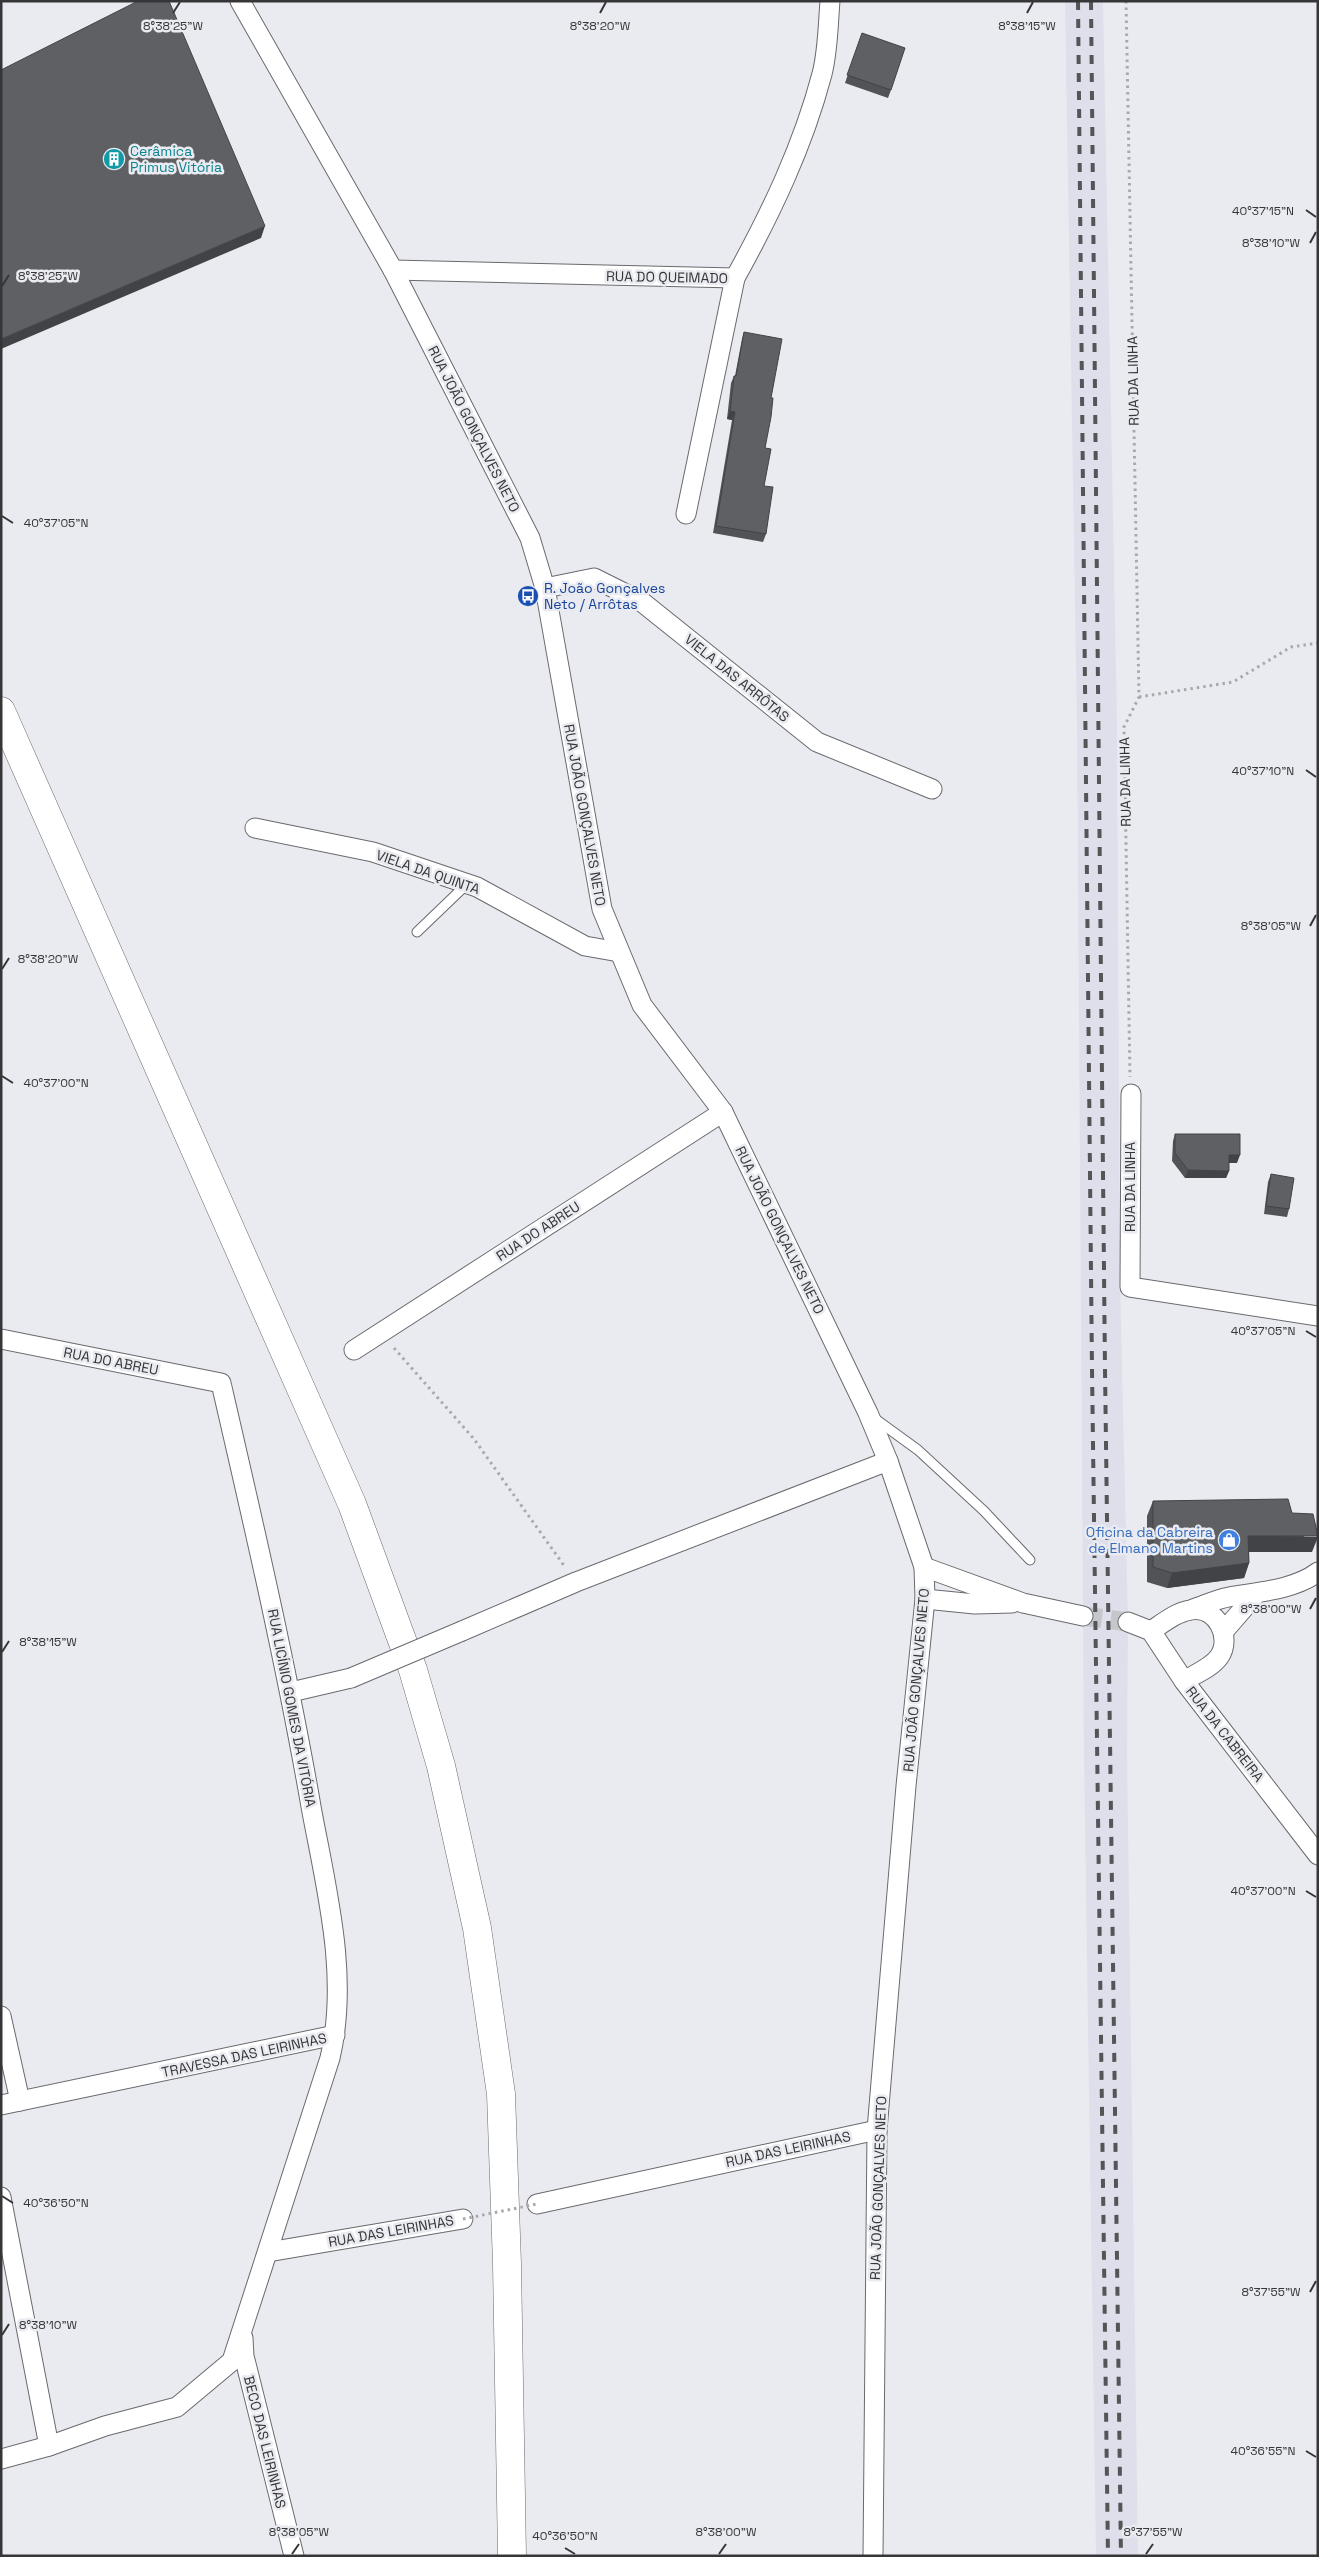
<svg xmlns="http://www.w3.org/2000/svg" width="1319" height="2557" viewBox="0 0 1319 2557" font-family="'Space Grotesk',sans-serif">
<rect width="100%" height="100%" fill="#eaebf0"/>
<polygon fill="#dedfeb" points="1065,1 1103,1 1117,723 1120,1281 1128,1622 1127,1753 1138,2556 1096,2556 1084,1759 1077,723"/>
<g fill="none" stroke-linecap="round" stroke-linejoin="round">
<polyline stroke="#c6c7cb" stroke-width="19" stroke-dasharray="19 9" stroke-linecap="butt" points="1083,1616 1128,1622"/>
<g stroke="#696a6e" stroke-width="11">
<g id="lane">
<polyline points="417,932 467,884"/>
<polyline points="874,1418 918,1450 984,1511 1030,1560"/>
</g>
</g>
<g stroke="#696a6e" stroke-width="21">
<g id="street">
<polyline points="240,1 393,270 530,538 545,588 602,909 642,1005 723,1112 868,1413 888,1461 924,1567 925,1599 906,1786 877,2130 873,2556"/>
<path d="M 393,270 L 735,278 C 771,213 803,146 822,74 C 828,51 828,25 830,1"/>
<polyline points="686,514 735,278"/>
<polyline points="545,588 594,578 642,602 817,742 932,789"/>
<polyline points="255,828 373,852 477,887 585,946 619,952"/>
<polyline points="1131,1094 1130,1287 1318,1316"/>
<path d="M 1,1339 L 221,1383 C 254,1526 287,1668 312,1812 C 327,1892 349,1977 330,2058 L 232,2361 L 177,2407 L 105,2426 L 49,2446 L 1,2459"/>
<polyline points="354,1350 723,1112"/>
<polyline points="924,1567 1023,1603 1083,1616"/>
<polyline points="925,1599 975,1604 1012,1603"/>
<path d="M 1193,1609 C 1205,1605 1217,1599 1229,1597 C 1258,1592 1294,1590 1318,1572"/>
<polyline points="1128,1622 1151,1631 1184,1681 1318,1855"/>
<polyline points="462,1631 576,1582 888,1461"/>
<path d="M 1151,1631 C 1163,1623 1176,1612 1191,1610 C 1216,1606 1233,1637 1219,1657 C 1211,1668 1195,1674 1184,1681"/>
<polyline points="1224,1631 1256,1594"/>
<polyline points="291,1692 351,1678"/>
<polyline points="1,2016 20,2101"/>
<polyline points="1,2105 335,2035"/>
<polyline points="1,2197 49,2446"/>
<polyline points="537,2204 877,2130"/>
<polyline points="268,2252 463,2219"/>
<polyline points="243,2338 244,2356 294,2556"/>
</g>
</g>
<g stroke="#696a6e" stroke-width="29">
<polyline id="primary" points="1,711 352,1504 413,1670 441,1766 477,1928 501,2094 507,2264 512,2556"/>
</g>
<g stroke="#a8a9ad" stroke-width="3" stroke-dasharray="2.5 4" stroke-linecap="butt">
<polyline points="1126,1 1139,697 1124,727 1130,1077"/>
<polyline points="1139,697 1233,682 1291,647 1318,643"/>
<polyline points="394,1348 474,1439 565,1567"/>
</g>
<use href="#lane" stroke="#fff" stroke-width="9"/>
<use href="#street" stroke="#fff" stroke-width="19"/>
<use href="#primary" stroke="#fff" stroke-width="28"/>
<g stroke="#555557" stroke-width="4" stroke-dasharray="9 9" stroke-linecap="butt">
<polyline points="1078,1 1092,1369 1108,2556"/>
<polyline points="1091,1 1105,1369 1121,2556"/>
</g>
<g stroke="#696a6e" stroke-width="21" stroke-linecap="butt">
<polyline id="street-bridge" points="351,1678 462,1631"/>
</g>
<polyline stroke="#a8a9ad" stroke-width="3" stroke-dasharray="2.5 4" stroke-linecap="butt" points="463,2219 537,2204"/>
<use href="#street-bridge" stroke="#fff" stroke-width="19"/>
</g>
<g fill="#525356">
<polygon points="862,33 891,90 888,98 845,83"/>
<polygon points="744,332 771,398 765,448 764,486 766,534 763,542 713,533 732,420 727,419 731,383 734,376 735,376 742,339"/>
<polygon points="1175,1134 1237,1163 1229,1163 1229,1171 1226,1178 1185,1178 1172,1161 1173,1141"/>
<polygon points="1271,1174 1289,1209 1287,1217 1264,1214 1268,1182"/>
<polygon points="1153,1501 1292,1513 1312,1552 1249,1552 1249,1563 1244,1578 1167,1588 1147,1582 1147,1516"/>
</g>
<g fill="#424346">
<polygon points="265,226 261,238 1,349 1,339"/>
<polygon points="730,411 735,412 732,420 727,419"/>
<polygon points="1229,1155 1240,1155 1237,1163 1226,1163"/>
<polygon points="1188,1170 1229,1171 1226,1178 1185,1178"/>
<polygon points="1248,1536 1318,1537 1312,1552 1242,1552"/>
<polygon points="1249,1563 1244,1578 1167,1588 1172,1573"/>
</g>
<g fill="#5f6064" stroke="#424346">
<polygon points="138,1 169,1 265,226 1,339 1,70"/>
<polygon points="862,33 905,48 891,90 847,75"/>
<polygon points="744,332 782,339 771,398 773,398 771,417 765,448 771,449 764,486 773,487 766,534 716,526 735,412 730,411 734,376 736,376"/>
<polygon points="1175,1134 1240,1134 1240,1155 1229,1155 1229,1171 1188,1170 1175,1153"/>
<polygon points="1271,1174 1294,1178 1289,1209 1266,1206"/>
<polygon points="1288,1499 1292,1513 1313,1514 1318,1536 1248,1536 1249,1563 1172,1573 1153,1567 1153,1501"/>
</g>
<path fill="none" stroke="#363638" stroke-width="2" d="M 173,13 L 180,2M 600,13 L 606,2M 1027,13 L 1033,2M 1306,210 L 1316,217M 1310,243 L 1316,232M 2,286 L 9,275M 2,516 L 13,523M 1306,770 L 1316,777M 1310,926 L 1316,915M 2,969 L 9,958M 2,1076 L 13,1083M 1306,1331 L 1316,1337M 1310,1609 L 1316,1598M 2,1652 L 9,1641M 1306,1891 L 1316,1897M 2,2196 L 13,2203M 1310,2292 L 1316,2281M 2,2335 L 9,2324M 1306,2451 L 1316,2457M 565,2548 L 575,2554M 292,2554 L 299,2544M 719,2554 L 726,2544M 1146,2554 L 1153,2544"/>
<defs>
<g id="building-disc" transform="scale(1.125)"><circle r="9.5" fill="#0f9aa8" stroke="#eaebf0"/><path d="M-4-6H4V6H1V3H-1V6H-4ZM-2.5-4.3h1.7v1.8h-1.7ZM.8-4.3h1.7v1.8H.8ZM-2.5-1h1.7V.8h-1.7ZM.8-1h1.7V.8H.8Z" fill="#fff"/></g>
<g id="bus-disc" transform="scale(1.125)"><circle r="9.5" fill="#1a4fb4" stroke="#eaebf0"/><path d="M-5-6H5V4H4V6H2V4H-2V6H-4V4H-5ZM-3.5-4V0h7V-4ZM-3.5 1.2v1.5H-2V1.2ZM2 1.2v1.5H3.5V1.2Z" fill="#fff"/></g>
<g id="shop-disc" transform="scale(1.125)"><circle r="9.5" fill="#3f7fe0" stroke="#eaebf0"/><path d="M-5-2.5h2.3a2.7 3.5 0 0 1 5.4 0H5L5.5 6h-11ZM-1.5-2.5h3a1.5 2.3 0 0 0-3 0Z" fill="#fff"/></g>
</defs>
<g fill-rule="evenodd">
<use href="#building-disc" x="114" y="159"/>
<use href="#bus-disc" x="528" y="596"/>
<use href="#shop-disc" x="1229" y="1540"/>
</g>
<g text-anchor="middle" dominant-baseline="central" stroke-width="5" stroke-linejoin="round" paint-order="stroke">
<g font-size="14" fill="#0d838f" stroke="#eaebf0" text-anchor="start">
<text x="130" y="151">Cerâmica<tspan x="130" dy="16">Primus Vitória</tspan></text>
</g>
<g font-size="14" fill="#363638" stroke="#eaebf0">
<text transform="translate(667 277) rotate(1)">RUA DO QUEIMADO</text>
<text transform="translate(1133 381) rotate(-91)">RUA DA LINHA</text>
<text transform="translate(474 429) rotate(63)">RUA JOÃO GONÇALVES NETO</text>
<text transform="translate(737 678) rotate(39)">VIELA DAS ARRÔTAS</text>
<text transform="translate(1125 782) rotate(-91)">RUA DA LINHA</text>
<text transform="translate(585 815) rotate(80)">RUA JOÃO GONÇALVES NETO</text>
<text transform="translate(428 872) rotate(19)">VIELA DA QUINTA</text>
<text transform="translate(1130 1187) rotate(-90)">RUA DA LINHA</text>
<text transform="translate(780 1230) rotate(64)">RUA JOÃO GONÇALVES NETO</text>
<text transform="translate(538 1231) rotate(-33)">RUA DO ABREU</text>
<text transform="translate(111 1361) rotate(11)">RUA DO ABREU</text>
<text transform="translate(916 1680) rotate(-85)">RUA JOÃO GONÇALVES NETO</text>
<text transform="translate(292 1708) rotate(79)">RUA LICÍNIO GOMES DA VITÓRIA</text>
<text transform="translate(1225 1734) rotate(52)">RUA DA CABREIRA</text>
<text transform="translate(244 2055) rotate(-12)">TRAVESSA DAS LEIRINHAS</text>
<text transform="translate(788 2149) rotate(-12)">RUA DAS LEIRINHAS</text>
<text transform="translate(878 2188) rotate(-88)">RUA JOÃO GONÇALVES NETO</text>
<text transform="translate(391 2231) rotate(-10)">RUA DAS LEIRINHAS</text>
<text transform="translate(265 2442) rotate(76)">BECO DAS LEIRINHAS</text>
</g>
<g font-size="14" fill="#164399" stroke="#eaebf0" text-anchor="start">
<text x="544" y="588">R. João Gonçalves<tspan x="544" dy="16">Neto / Arrôtas</tspan></text>
</g>
<g font-size="14" fill="#366cbe" stroke="#eaebf0" text-anchor="end">
<text x="1213" y="1532">Oficina da Cabreira<tspan x="1213" dy="16">de Elmano Martins</tspan></text>
</g>
</g>
<g font-size="12" text-anchor="middle" fill="#363638" stroke="#eaebf0" stroke-width="5" stroke-linejoin="round" paint-order="stroke">
<text x="173" y="30">8°38'25"W</text>
<text x="600" y="30">8°38'20"W</text>
<text x="1027" y="30">8°38'15"W</text>
<text x="1263" y="215">40°37'15"N</text>
<text x="1271" y="247">8°38'10"W</text>
<text x="48" y="280">8°38'25"W</text>
<text x="56" y="527">40°37'05"N</text>
<text x="1263" y="775">40°37'10"N</text>
<text x="1271" y="930">8°38'05"W</text>
<text x="48" y="963">8°38'20"W</text>
<text x="56" y="1087">40°37'00"N</text>
<text x="1263" y="1335">40°37'05"N</text>
<text x="1271" y="1613">8°38'00"W</text>
<text x="48" y="1646">8°38'15"W</text>
<text x="1263" y="1895">40°37'00"N</text>
<text x="56" y="2207">40°36'50"N</text>
<text x="1271" y="2296">8°37'55"W</text>
<text x="48" y="2329">8°38'10"W</text>
<text x="1263" y="2455">40°36'55"N</text>
<text x="299" y="2536">8°38'05"W</text>
<text x="726" y="2536">8°38'00"W</text>
<text x="1153" y="2536">8°37'55"W</text>
<text x="565" y="2540">40°36'50"N</text>
</g>
<rect width="1319" height="2557" fill="none" stroke="#363638" stroke-width="5"/>
</svg>
